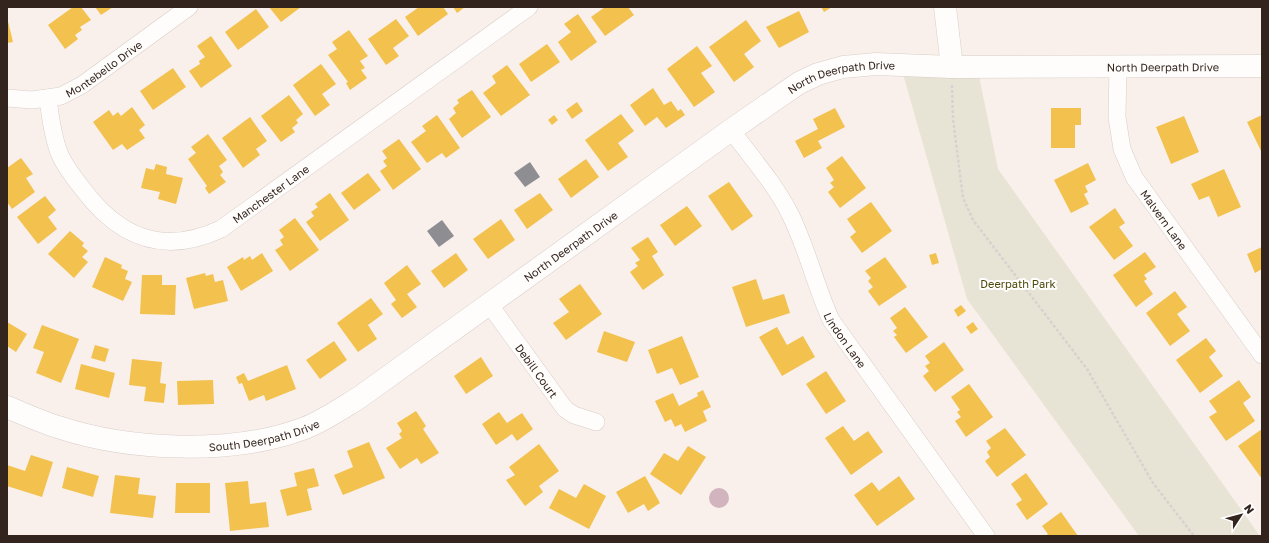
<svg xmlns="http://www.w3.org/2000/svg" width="1269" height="543" viewBox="0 0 1269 543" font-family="'Golos Text',sans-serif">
<rect width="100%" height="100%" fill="#f9f0ec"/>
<polygon fill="#e8e4d5" points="903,74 979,76 998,169 1260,536 1139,536 967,299"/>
<circle fill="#d1b4be" cx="719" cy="498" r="10"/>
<g fill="#f2c14e">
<polygon points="73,7 81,7 91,20 80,27 82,30 75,35 78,39 65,49 48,25"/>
<polygon points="95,7 113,7 101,15"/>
<polygon points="269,7 301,7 281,22"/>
<polygon points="419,7 443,7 448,14 418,36 405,17"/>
<polygon points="453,7 465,7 457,13"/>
<polygon points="605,7 628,7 634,15 605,36 591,17"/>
<polygon points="821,7 832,7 824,12"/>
<polygon points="256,9 269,27 238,50 225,32"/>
<polygon points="799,11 809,32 779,48 766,27"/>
<polygon points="578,14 597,42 571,61 558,42 571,32 564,24"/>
<polygon points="7,17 13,42 7,43"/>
<polygon points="396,19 409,36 393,48 399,56 386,65 368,39"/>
<polygon points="746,20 761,41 744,54 754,67 734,82 709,47"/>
<polygon points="349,30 368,56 360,61 365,68 361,70 367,78 350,90 346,83 348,82 328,55 337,49 332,42"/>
<polygon points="211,36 232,66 201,88 189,71 200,64 199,61 205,57 197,46"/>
<polygon points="547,44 560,62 531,82 519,64"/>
<polygon points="697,46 712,66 701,73 715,92 694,107 667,69"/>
<polygon points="321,64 336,84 322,94 330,105 315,116 293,85"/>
<polygon points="507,65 530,95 501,116 483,93 496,83 492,76"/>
<polygon points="173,68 186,87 153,110 140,91"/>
<polygon points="653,88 664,105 671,101 678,111 681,109 685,115 666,128 657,117 645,126 630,105"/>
<polygon points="472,90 491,117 462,138 449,119 456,113 453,108 459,103 457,100"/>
<polygon points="289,95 303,114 296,120 298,123 292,128 295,132 281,142 261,116"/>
<polygon points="577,102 583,111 572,119 566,110"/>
<polygon points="132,107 145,125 139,130 145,138 127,150 122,144 113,150 93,122 109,110 113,116 118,112 121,116"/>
<polygon points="835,108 845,127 818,141 822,148 804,158 795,141 818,129 813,119"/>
<polygon points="1051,108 1081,108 1081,125 1075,125 1075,148 1051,148"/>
<polygon points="621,114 634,131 618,143 628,157 608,171 585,140"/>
<polygon points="437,115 460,148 446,158 442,153 427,163 411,142 426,131 422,126"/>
<polygon points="554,115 558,120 552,125 548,120"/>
<polygon points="1262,115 1262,153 1247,122"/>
<polygon points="1184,116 1199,152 1171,164 1156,127"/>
<polygon points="250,117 267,141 256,149 260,155 243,168 222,138"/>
<polygon points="208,134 227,160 219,166 223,172 220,175 226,182 209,194 205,188 207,186 188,159 196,153 191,147"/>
<polygon points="399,139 421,169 393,190 380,171 387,166 383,161 387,158 382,151"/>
<polygon points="842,156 866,188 840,208 828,192 834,187 830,183 834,180 826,168"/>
<polygon points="21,158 33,174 26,178 35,192 12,209 7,202 7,168"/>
<polygon points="586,159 599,177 571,198 558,179"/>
<polygon points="1088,163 1096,180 1085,186 1088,192 1084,194 1089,204 1071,213 1054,180"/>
<polygon points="156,164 167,167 166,174 183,178 176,204 158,199 160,192 141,188 146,168 154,170"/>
<polygon points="1224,169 1241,207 1218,217 1209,196 1199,200 1191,184"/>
<polygon points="368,173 381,190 354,210 341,193"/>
<polygon points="729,182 753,216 732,231 708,196"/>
<polygon points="330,193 349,220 320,241 306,222 314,216 311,212 318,207 315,204"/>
<polygon points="540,193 553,210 527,229 514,210"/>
<polygon points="45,196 56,210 48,217 57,229 38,244 17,217"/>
<polygon points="871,202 892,231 862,253 850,237 856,232 847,219"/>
<polygon points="687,206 702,226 675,246 660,225"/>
<polygon points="1115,208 1125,223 1119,227 1133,246 1114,260 1089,227"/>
<polygon points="295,218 319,250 290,271 275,250 283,245 280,240 284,237 279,230"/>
<polygon points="501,219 515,240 488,259 473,239"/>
<polygon points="70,231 84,243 82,246 88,251 82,257 88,262 74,278 48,254"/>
<polygon points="648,237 658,252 652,256 664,275 643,290 630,272 638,266 635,263 640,260 631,248"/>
<polygon points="1262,247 1262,269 1255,273 1247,254"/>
<polygon points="1145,252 1156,267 1144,275 1147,279 1144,281 1153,294 1136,307 1113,275"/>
<polygon points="262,253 273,271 241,291 227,267 243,257 244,260 250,256 252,260"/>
<polygon points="456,253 468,270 444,288 431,271"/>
<polygon points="936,253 939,263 932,265 929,255"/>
<polygon points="105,257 122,265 121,268 128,271 125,279 132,282 123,301 92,287"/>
<polygon points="885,257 907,287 879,306 868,291 873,287 868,281 871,278 865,271"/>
<polygon points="407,265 421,284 407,294 417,307 402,318 391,304 396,300 384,283"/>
<polygon points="205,273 206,276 213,274 215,282 223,280 228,301 194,309 186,278"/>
<polygon points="142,275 162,275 162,285 176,285 175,315 140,314"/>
<polygon points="756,279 763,300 784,294 790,313 746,327 732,287"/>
<polygon points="580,284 602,314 566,340 553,323 569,312 559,299"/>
<polygon points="1175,291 1187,307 1177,314 1190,331 1170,346 1146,313"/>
<polygon points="371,298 383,314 368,325 377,339 358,352 337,323"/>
<polygon points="961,305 966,311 958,317 954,310"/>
<polygon points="905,307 928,337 906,353 894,337 897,335 893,331 897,328 890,318"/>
<polygon points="7,322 27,334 16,352 7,346"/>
<polygon points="973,322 978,329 971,334 966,327"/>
<polygon points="42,325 79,339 61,383 36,373 44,352 33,348"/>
<polygon points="777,327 787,345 803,336 815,357 782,376 759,337"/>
<polygon points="604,331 635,342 627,362 597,352"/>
<polygon points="682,336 699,377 680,385 672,368 657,374 648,350"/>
<polygon points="1206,338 1216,351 1209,357 1223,376 1200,393 1176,360"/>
<polygon points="334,341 347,360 320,379 306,360"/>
<polygon points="944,342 964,370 935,392 923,376 929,371 925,366 930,363 925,356"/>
<polygon points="95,345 109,349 105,362 91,358"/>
<polygon points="481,357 493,376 466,394 454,376"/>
<polygon points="132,359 162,362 160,383 166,384 164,403 144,401 146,387 129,385"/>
<polygon points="81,364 115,373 109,398 75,389"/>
<polygon points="287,365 296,389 266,401 264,395 249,401 242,383 239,384 236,377 244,373 248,381"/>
<polygon points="826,371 846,401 826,414 806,384"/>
<polygon points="213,380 214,404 178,405 177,381"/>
<polygon points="1239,380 1251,397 1243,403 1255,421 1226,441 1209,417 1217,412 1209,401"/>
<polygon points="969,384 993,417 966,437 955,421 961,417 957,412 960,410 951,397"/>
<polygon points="703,390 711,407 703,411 707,421 685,432 681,424 675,427 671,419 665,422 655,401 673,393 679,406 698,396 697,393"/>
<polygon points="416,411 426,426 423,429 439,453 421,464 417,458 400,469 386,448 402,438 399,434 402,431 397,423"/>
<polygon points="499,412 507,423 522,413 533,429 517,441 512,434 496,445 482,424"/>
<polygon points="843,426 854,441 868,431 883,452 851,475 825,438"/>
<polygon points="1005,428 1026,455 997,477 985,461 990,457 987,452 991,448 986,441"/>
<polygon points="1262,429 1262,479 1238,446"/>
<polygon points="369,442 385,478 343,495 334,475 353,467 347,451"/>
<polygon points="539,444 559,471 539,486 543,492 525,506 506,480 515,475 509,467"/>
<polygon points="688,446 706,457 681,495 650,474 664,453 678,461"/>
<polygon points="31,455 53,462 42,497 7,486 7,465 25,471"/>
<polygon points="67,467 99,476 93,497 62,488"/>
<polygon points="314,468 319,486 307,489 312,510 287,516 280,490 297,486 294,473"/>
<polygon points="1026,473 1048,504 1027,520 1016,504 1022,500 1011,484"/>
<polygon points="115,475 140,478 138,494 156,496 153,518 110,513"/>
<polygon points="645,476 660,503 648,511 644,504 628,513 616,492"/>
<polygon points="899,476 915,499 877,526 854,495 872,482 879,491"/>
<polygon points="248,481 250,504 266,502 269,527 230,531 225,483"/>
<polygon points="176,483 210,483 210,513 175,513"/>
<polygon points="584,484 606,496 589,529 549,508 559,489 576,498"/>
<polygon points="1061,512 1078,536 1045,536 1048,534 1042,526"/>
</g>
<g fill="#8d8d92">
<polygon points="530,162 540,177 525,187 514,173"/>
<polygon points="442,220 454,236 439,247 427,231"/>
</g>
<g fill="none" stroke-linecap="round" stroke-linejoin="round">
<g stroke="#d8cdc8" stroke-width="18">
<g id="minor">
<path id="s1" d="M 1118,66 L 1117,117 L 1122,149 L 1134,177 L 1262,355"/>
<path id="s2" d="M 7,98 L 32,100 L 61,96 L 82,85 L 189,7"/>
<path id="s3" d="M 48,98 C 50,116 53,138 60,155 C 65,166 74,178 82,188 C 119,238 163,256 221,229 L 529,7"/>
<path id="s4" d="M 731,130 C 751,157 774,183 789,212 C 807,247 815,285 831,320 L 986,536"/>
<path id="s5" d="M 489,304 L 565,409 L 574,415 L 596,422"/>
</g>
</g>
<g stroke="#d8cdc8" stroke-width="23">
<g id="tertiary">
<polyline points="945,7 952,67"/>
<path id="s6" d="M 7,407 C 24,414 41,422 58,427 C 130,451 234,455 305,428 C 325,420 342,408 360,397 L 731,130 L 799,83 L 818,74 L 843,67 L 876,64 L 952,67 L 1262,66"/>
</g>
</g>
<polyline stroke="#d6d2d0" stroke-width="2.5" stroke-dasharray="3 2" stroke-linecap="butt" points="952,85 953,119 963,198 973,220 1087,369 1153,483 1194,536"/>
<use href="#minor" stroke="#fefdfc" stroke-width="17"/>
<use href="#tertiary" stroke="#fefdfc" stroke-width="22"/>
</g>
<g text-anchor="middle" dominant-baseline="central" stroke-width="4" stroke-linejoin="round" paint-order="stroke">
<g font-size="11" fill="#33251e" stroke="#fff">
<text stroke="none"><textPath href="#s6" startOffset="1276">North Deerpath Drive</textPath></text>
<text stroke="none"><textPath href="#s2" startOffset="105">Montebello Drive</textPath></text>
<text stroke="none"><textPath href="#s6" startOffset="952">North Deerpath Drive</textPath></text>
<text stroke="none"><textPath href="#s3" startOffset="319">Manchester Lane</textPath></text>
<text stroke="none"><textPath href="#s1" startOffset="166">Malvern Lane</textPath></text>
<text stroke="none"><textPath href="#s6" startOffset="628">North Deerpath Drive</textPath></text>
<text stroke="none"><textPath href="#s4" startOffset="241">Lindon Lane</textPath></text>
<text stroke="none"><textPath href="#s5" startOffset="82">Debill Court</textPath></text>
<text stroke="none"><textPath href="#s6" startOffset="264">South Deerpath Drive</textPath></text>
</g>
<g font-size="11" fill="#4e4808" stroke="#fff">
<text x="1018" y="283">Deerpath Park</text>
</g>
</g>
<rect width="1269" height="543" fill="none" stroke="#33251e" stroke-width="16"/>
<g transform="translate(1241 515) rotate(54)" stroke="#ffffff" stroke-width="3" paint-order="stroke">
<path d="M0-3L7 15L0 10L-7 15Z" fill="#33251e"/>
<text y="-6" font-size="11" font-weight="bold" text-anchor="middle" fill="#33251e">N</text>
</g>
</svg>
